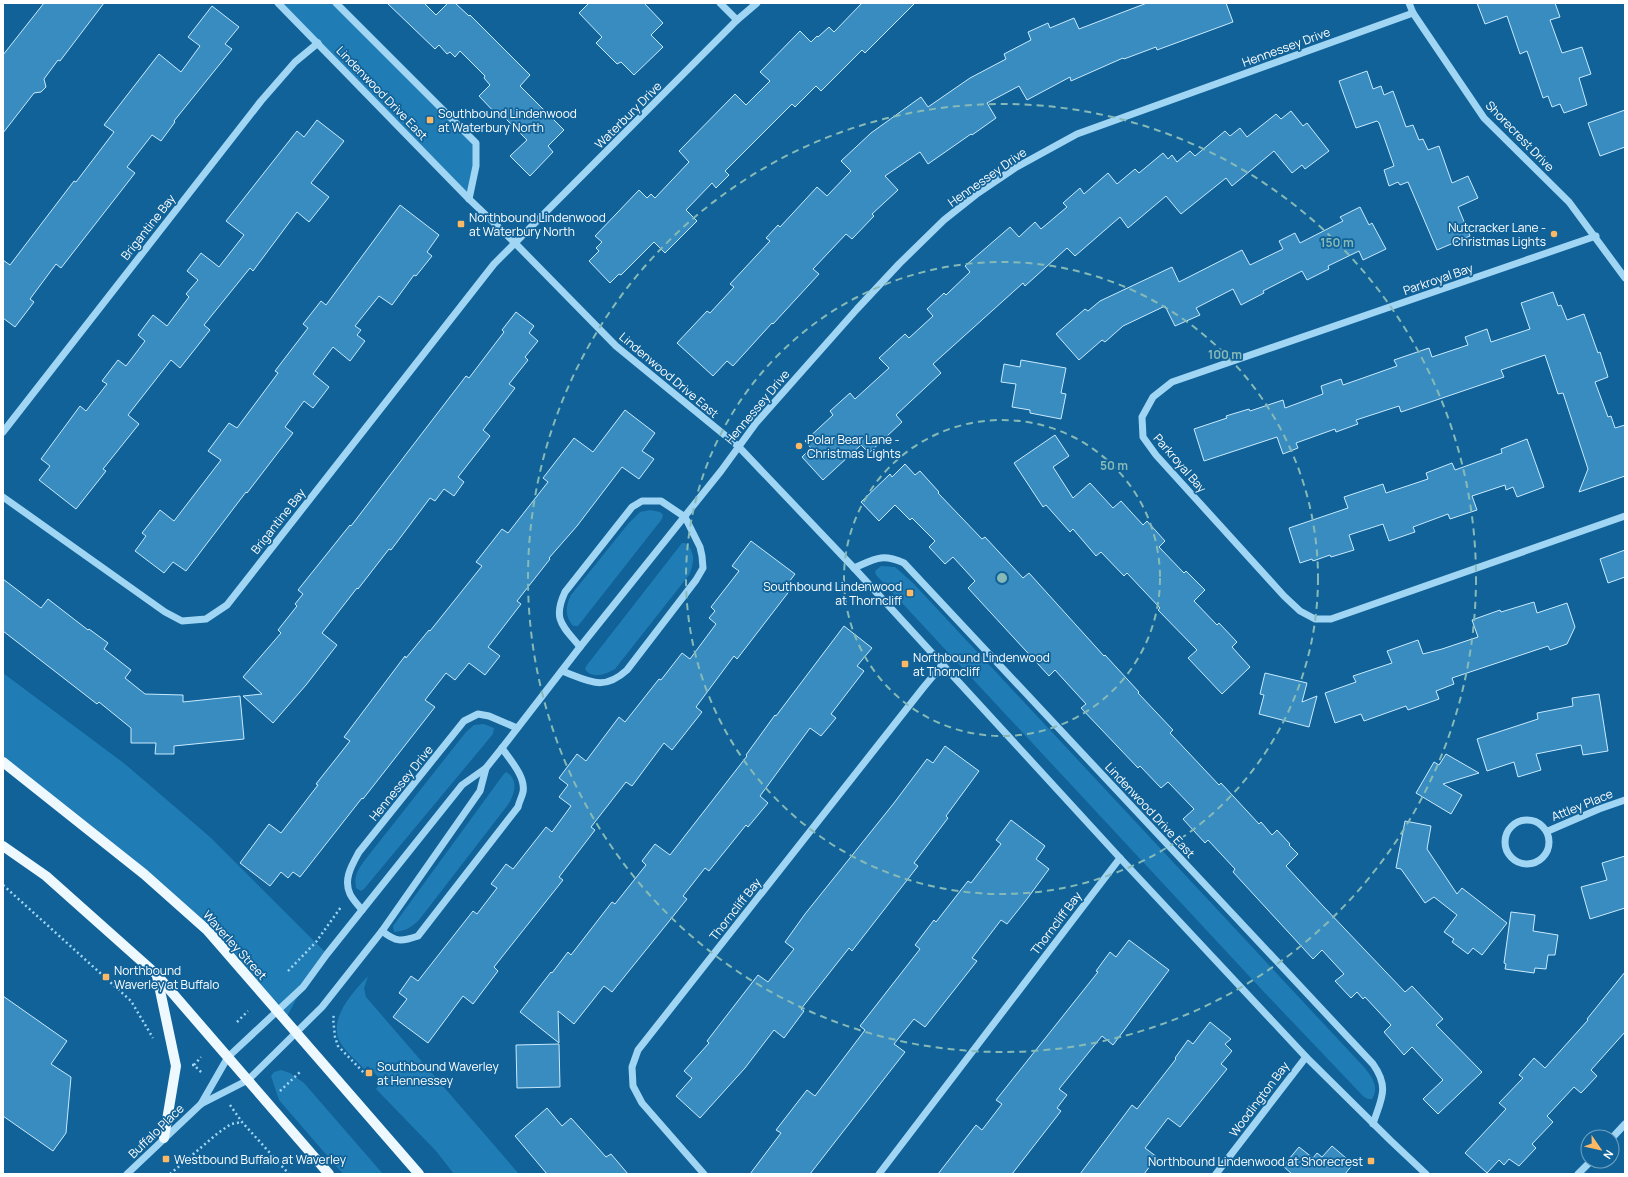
<svg xmlns="http://www.w3.org/2000/svg" width="1628" height="1177" viewBox="0 0 1628 1177" font-family="Manrope,sans-serif">
<rect width="100%" height="100%" fill="#106298"/>
<g fill="#1f7cb5">
<polygon points="278,3 336,3 476,143 469,199"/>
<path d="M 650,510 L 660,512 L 663,515 L 662,519 L 578,626 L 573,626 C 565,616 565,607 571,595 L 628,524 L 640,512 Z"/>
<path d="M 682,543 L 685,543 C 696,551 694,564 689,575 L 615,669 C 606,674 592,680 585,669 L 587,665 Z"/>
<path d="M 881,566 L 895,567 L 913,583 L 1363,1066 C 1371,1075 1380,1087 1372,1099 L 1368,1099 L 1364,1097 L 1263,991 L 876,575 L 875,571 Z"/>
<polygon points="3,673 125,764 210,837 327,954 303,987 285,1020 207,930 3,762"/>
<path d="M 484,724 L 494,728 L 493,734 L 364,889 L 361,891 L 356,888 C 353,874 360,867 368,856 L 466,732 L 474,725 Z"/>
<path d="M 506,772 C 520,780 514,796 507,806 L 419,920 C 411,928 405,931 394,932 L 393,926 L 503,775 Z"/>
<path d="M 368,976 L 364,988 L 366,997 L 519,1174 L 454,1174 L 436,1151 L 376,1089 L 382,1081 L 368,1066 L 364,1069 C 356,1060 342,1049 338,1038 C 331,1015 354,991 368,976 Z"/>
<polygon points="281,1070 290,1073 304,1083 383,1174 343,1174 279,1100 271,1076 274,1072"/>
</g>
<g fill="#398cc0" stroke="#c9eafe">
<polygon points="44,3 104,3 60,61 58,60 44,79 46,87 41,92 34,93 3,133 3,55"/>
<polygon points="387,3 424,3 436,15 448,3 455,3 469,16 470,15 530,75 520,86 564,130 548,146 553,152 530,176 510,156 527,140 500,113 498,116 479,96 490,85 484,78 485,76 460,51 455,57 450,52 447,54 439,45 435,49"/>
<polygon points="589,3 644,3 663,23 651,35 663,47 634,75 621,62 617,64 596,43 602,37 579,13"/>
<polygon points="862,3 915,3 865,53 862,50 821,91 816,86 795,107 792,104 725,171 729,175 716,188 712,183 686,210 697,221 665,253 654,242 621,275 619,274 610,283 589,261 599,251 596,248 602,242 595,236 639,190 647,198 651,194 655,198 689,162 679,151 735,94 746,105 770,81 760,72 800,31 811,42 817,36 818,37 829,27 834,32"/>
<polygon points="1147,3 1226,3 1233,22 1157,50 1156,47 1124,59 1123,58 1071,81 1070,77 1027,100 1019,86 987,103 996,118 972,135 971,134 928,164 920,152 885,176 898,190 872,214 874,216 852,239 846,234 813,269 819,274 773,324 772,323 733,366 727,361 713,376 677,343 707,311 710,313 734,287 730,284 770,241 766,238 778,225 780,227 817,187 827,196 851,171 841,161 871,133 921,97 928,107 970,78 1006,59 1004,54 1031,40 1028,32 1048,23 1050,28 1074,18 1079,29"/>
<polygon points="1477,3 1555,3 1560,17 1550,20 1562,53 1582,47 1591,74 1579,78 1587,105 1564,113 1560,104 1552,107 1548,96 1543,98 1527,51 1520,54 1507,16 1485,24"/>
<polygon points="212,6 239,27 225,44 232,49 174,121 175,122 161,141 152,135 127,167 135,173 61,268 56,264 30,299 34,302 15,327 3,318 3,260 10,265 74,181 76,182 114,132 104,125 159,54 181,72 200,46 188,37"/>
<polygon points="1367,71 1373,89 1381,86 1384,95 1393,91 1406,127 1413,125 1419,140 1423,139 1428,150 1439,146 1452,183 1468,176 1478,198 1458,207 1470,236 1437,250 1408,182 1400,185 1398,182 1389,186 1384,170 1394,166 1379,123 1377,121 1356,128 1339,81"/>
<polygon points="1625,110 1625,147 1600,156 1588,123"/>
<polygon points="1291,111 1303,126 1307,123 1329,151 1305,169 1302,165 1292,173 1274,151 1232,186 1226,178 1181,214 1166,196 1128,228 1120,217 1075,256 1067,248 1025,286 1023,283 933,364 941,373 896,415 902,422 869,453 861,445 823,480 802,457 811,448 805,441 833,415 830,411 850,393 855,399 889,368 879,358 905,334 909,338 933,316 927,309 944,293 946,295 970,272 965,266 1010,227 1019,237 1035,222 1041,229 1067,207 1063,203 1080,188 1084,194 1108,173 1117,184 1135,169 1139,173 1163,153 1168,159 1172,155 1177,162 1190,151 1195,156 1225,131 1230,136 1240,128 1247,137 1276,114 1281,119"/>
<polygon points="317,120 344,141 311,183 329,197 309,222 297,212 253,271 250,268 204,325 210,330 180,368 171,360 128,415 139,424 103,469 106,471 76,509 39,480 50,466 41,459 80,406 86,411 107,384 102,381 118,360 126,366 145,341 138,335 153,315 167,326 189,297 186,294 198,280 187,271 201,253 219,267 244,235 226,221 297,131 304,137"/>
<polygon points="400,205 439,235 427,252 432,256 416,276 414,275 392,305 379,296 355,326 361,330 357,335 365,341 350,361 333,347 313,374 329,387 313,408 304,401 285,427 293,433 247,493 246,492 186,571 173,562 164,573 135,551 146,536 142,533 160,510 174,521 221,460 208,451 229,423 237,428 278,373 275,371 308,328 303,324 321,301 326,305"/>
<polygon points="1360,207 1369,225 1372,223 1386,249 1363,260 1359,251 1328,266 1329,269 1307,280 1302,271 1263,291 1264,293 1241,305 1233,289 1196,308 1200,315 1175,326 1165,306 1123,326 1105,342 1102,340 1079,360 1056,334 1085,309 1088,311 1100,301 1172,267 1179,282 1242,250 1250,265 1283,249 1279,241 1295,233 1300,243 1343,221 1340,217"/>
<polygon points="1553,292 1558,306 1561,305 1567,320 1584,314 1598,353 1600,352 1608,377 1595,382 1608,417 1611,416 1615,428 1625,425 1625,476 1579,492 1588,469 1563,393 1558,394 1545,355 1501,370 1504,377 1401,412 1399,406 1356,420 1358,424 1336,432 1335,429 1296,443 1298,448 1283,454 1277,437 1204,461 1194,429 1227,418 1226,416 1249,409 1250,411 1283,400 1285,408 1323,394 1321,386 1341,379 1343,385 1397,366 1394,360 1429,348 1432,357 1468,345 1465,337 1487,329 1491,342 1530,329 1521,303"/>
<polygon points="516,312 534,326 529,333 538,341 525,357 528,360 509,384 515,388 483,430 490,436 458,477 464,482 454,496 444,489 435,501 430,498 391,550 389,549 358,589 357,588 322,633 337,645 306,685 273,723 243,696 262,694 243,677 281,633 278,630 297,606 295,604 303,594 298,590 350,525 351,526 466,376 469,378 504,332 502,330"/>
<polygon points="1021,360 1066,368 1061,393 1066,394 1061,419 1030,413 1030,410 1012,407 1016,384 1001,382 1004,364 1020,367"/>
<polygon points="625,410 655,433 642,451 654,459 639,479 622,467 577,526 549,558 550,559 517,601 521,604 488,647 500,656 485,675 469,663 455,680 446,673 425,700 435,707 363,799 362,798 300,877 293,872 288,878 281,872 270,886 240,863 269,824 281,833 318,785 316,784 350,741 344,737 405,656 406,658 429,630 430,631 482,566 476,562 502,529 508,533 548,482 543,478 574,438 593,452"/>
<polygon points="1055,435 1069,456 1053,467 1073,498 1090,483 1113,508 1121,501 1143,525 1147,521 1165,541 1159,547 1184,573 1186,571 1205,590 1194,601 1217,625 1219,623 1237,642 1232,647 1250,667 1222,694 1188,658 1197,650 1158,610 1160,608 1127,573 1124,576 1101,552 1096,556 1073,529 1070,532 1046,505 1043,507 1014,463"/>
<polygon points="1527,439 1544,487 1517,497 1513,487 1506,490 1505,485 1472,496 1477,510 1450,519 1448,514 1413,527 1415,532 1389,541 1383,524 1349,535 1354,550 1331,557 1330,555 1313,561 1312,559 1300,563 1289,528 1348,508 1344,497 1383,484 1386,493 1428,479 1426,473 1452,463 1455,470 1502,453 1501,449"/>
<polygon points="905,464 915,475 920,471 939,492 938,493 982,539 985,537 1023,578 1029,573 1104,656 1105,655 1139,692 1138,693 1173,730 1170,733 1219,785 1221,783 1259,824 1261,822 1272,835 1277,830 1290,844 1289,845 1298,854 1286,866 1323,906 1405,992 1412,986 1443,1019 1436,1025 1482,1072 1438,1114 1423,1099 1443,1080 1412,1047 1404,1055 1384,1032 1391,1025 1365,997 1363,999 1357,992 1351,998 1335,981 1344,974 1322,950 1313,959 1233,872 1235,869 1208,840 1205,843 1183,819 1194,809 1168,782 1161,788 1140,766 1138,768 1081,708 1086,704 1055,670 1049,676 968,588 975,581 953,557 945,564 929,547 935,541 912,518 910,520 895,505 879,521 861,502 890,474 892,477"/>
<polygon points="751,541 795,574 789,582 794,585 737,659 734,656 696,707 702,712 672,750 664,743 632,786 626,782 591,827 595,830 559,877 563,880 494,967 498,971 473,1004 463,996 428,1043 393,1017 407,999 399,993 411,976 418,981 473,911 477,914 497,888 491,884 506,864 513,869 546,827 552,832 571,806 559,797 568,785 559,778 577,754 586,761 619,717 625,722 659,679 661,680 682,653 690,659 716,624 709,618 715,611 711,607 739,571 732,566"/>
<polygon points="1625,550 1625,577 1608,583 1600,559"/>
<polygon points="3,579 41,608 48,599 88,630 89,629 108,643 104,649 131,670 125,678 145,694 183,695 183,702 240,696 244,739 174,746 174,754 155,754 156,743 131,743 131,728 99,702 97,704 3,631"/>
<polygon points="1534,602 1537,613 1567,603 1575,627 1567,644 1550,650 1548,646 1452,678 1454,684 1436,691 1439,699 1408,710 1406,706 1364,721 1361,714 1335,723 1325,693 1356,682 1353,676 1392,663 1387,651 1418,640 1423,654 1442,649 1478,637 1472,620 1500,610 1501,612"/>
<polygon points="844,626 872,648 857,666 864,671 831,714 836,718 821,736 810,728 760,796 768,803 748,827 746,825 709,871 705,868 683,896 687,899 612,992 604,986 574,1024 558,1011 559,1043 520,1012 551,972 552,973 568,952 571,955 612,902 615,904 646,865 642,861 655,844 670,855 747,756 746,755 775,715 776,716"/>
<polygon points="1265,673 1307,683 1302,702 1317,696 1309,727 1259,714 1264,695 1260,694"/>
<polygon points="1599,694 1608,751 1583,755 1581,745 1536,754 1541,770 1518,777 1514,762 1487,771 1477,739 1538,719 1537,713 1573,706 1572,698"/>
<polygon points="945,746 979,771 946,816 948,818 914,863 918,866 852,951 849,948 801,1009 804,1011 784,1038 774,1030 745,1068 700,1118 676,1096 692,1078 684,1071 709,1043 707,1041 758,975 768,982 794,949 785,942 805,914 894,803 927,759 933,763"/>
<polygon points="1446,754 1479,773 1443,784 1462,795 1451,814 1416,793 1434,762 1439,765"/>
<polygon points="1011,820 1045,846 1036,859 1049,869 1027,899 1007,924 1001,920 972,958 977,961 925,1027 914,1019 894,1044 905,1052 810,1174 750,1174 781,1133 776,1130 807,1090 815,1096 865,1030 860,1026 920,949 915,945 934,920 936,922 968,881 971,883 1001,844 996,840"/>
<polygon points="1405,821 1431,826 1427,849 1457,894 1462,888 1507,923 1482,955 1473,948 1468,954 1452,942 1454,939 1444,932 1457,915 1434,897 1425,903 1401,869 1396,868"/>
<polygon points="1625,856 1625,908 1590,919 1581,887 1607,880 1602,863"/>
<polygon points="1511,912 1535,915 1533,931 1558,935 1555,955 1548,955 1546,969 1535,968 1534,973 1505,969 1506,964 1504,963"/>
<polygon points="1129,940 1169,970 1113,1045 1102,1036 1059,1089 1067,1095 1057,1108 1061,1111 1012,1174 938,1174 976,1125 982,1130 1002,1104 996,1100 1098,972 1096,971 1110,952 1116,957"/>
<polygon points="1625,972 1625,1032 1591,1070 1597,1076 1581,1093 1574,1087 1547,1116 1553,1122 1532,1144 1536,1148 1519,1166 1509,1159 1504,1165 1499,1160 1487,1173 1465,1153 1506,1109 1499,1103 1523,1078 1519,1075 1534,1058 1545,1068 1588,1020 1587,1019"/>
<polygon points="3,996 67,1041 51,1064 71,1077 66,1133 53,1151 3,1116"/>
<polygon points="1210,1022 1231,1039 1225,1044 1232,1051 1221,1064 1227,1069 1180,1127 1168,1118 1145,1148 1157,1157 1144,1174 1080,1174 1132,1105 1137,1109 1176,1059 1175,1058 1188,1040 1193,1044"/>
<polygon points="559,1044 560,1087 517,1088 516,1045"/>
<polygon points="547,1108 562,1126 571,1118 606,1157 611,1154 628,1174 547,1174 515,1136"/>
<polygon points="1332,1146 1353,1164 1345,1174 1292,1174 1283,1166 1299,1147 1313,1158 1317,1153 1322,1157"/>
</g>
<g fill="none" stroke-linecap="round" stroke-linejoin="round">
<g stroke="#a1d5f4" stroke-width="2.5" stroke-dasharray="2 3" stroke-linecap="butt">
<polyline points="3,885 131,1001 153,1038"/>
<polyline points="288,971 316,942 341,907"/>
<polyline points="334,1016 333,1018 335,1037 338,1046 366,1075 369,1073"/>
<polyline points="237,1022 248,1011"/>
<polyline points="192,1065 194,1065 203,1074"/>
<polyline points="194,1065 201,1057"/>
<polyline points="280,1091 300,1072"/>
<polyline points="230,1105 242,1122 289,1174"/>
<polyline points="170,1174 218,1133 231,1124 242,1122"/>
</g>
<g stroke="#a1d5f4" stroke-width="7">
<polyline points="278,3 469,199 515,243 616,346 738,446 854,568 1120,858 1306,1057 1391,1141 1426,1174"/>
<polyline points="336,3 476,143 476,166 469,199"/>
<polyline points="720,3 737,20"/>
<polyline points="1409,3 1413,13 1484,118 1569,202 1625,278"/>
<polyline points="1596,236 1172,382 1153,397 1142,417 1143,437 1156,455 1284,596 1300,611 1315,619 1331,619 1625,516"/>
<polyline points="3,432 261,101 295,62 318,43"/>
<polyline points="3,497 165,612 182,621 206,619 227,605 494,264 737,20 757,3"/>
<path d="M 854,568 C 875,559 881,553 904,563 L 1373,1064 C 1390,1088 1381,1099 1373,1124"/>
<path d="M 562,671 C 589,681 603,692 627,670 L 696,580 L 703,568 L 702,556 L 700,547 L 685,517 L 661,501 L 642,501 L 632,507 L 565,592 C 552,620 563,626 580,647"/>
<circle cx="1527" cy="842" r="22"/>
<polyline points="1548,831 1599,809 1625,800"/>
<path d="M 362,910 C 358,905 353,900 350,894 C 343,879 352,865 359,852 L 464,721 L 478,714 L 489,716 L 517,728"/>
<path d="M 382,931 C 396,942 401,942 418,936 L 518,807 C 519,802 522,797 523,792 C 526,777 510,760 502,748"/>
<polyline points="201,1104 228,1057 303,987 327,954 462,785 486,768 502,748 580,647 721,471 756,423 857,309 899,264 944,220 978,193 1015,168 1077,134 1413,13"/>
<polyline points="1612,1138 1625,1124"/>
<polyline points="127,1174 201,1104 248,1080 322,1007 382,931 480,791 486,768"/>
<polyline points="704,1174 642,1103 633,1086 632,1067 638,1050 923,688 943,664"/>
<polyline points="879,1174 1120,858"/>
<polyline points="1216,1174 1306,1057"/>
<polyline points="1578,1174 1591,1161"/>
</g>
<g stroke="#eef8ff" stroke-width="10">
<polyline points="3,762 144,874 207,930 419,1174"/>
<polyline points="3,846 46,876 156,974 329,1174"/>
<polyline points="157,976 176,1066 164,1138"/>
</g>
</g>
<g fill="none" stroke="#87bab6" stroke-width="2" stroke-dasharray="7 5">
<circle cx="1002" cy="578" r="158"/>
<circle cx="1002" cy="578" r="316"/>
<circle cx="1002" cy="578" r="474"/>
</g>
<g fill="#ffb864" stroke="#106298" stroke-width="1.5">
<rect x="426" y="116" width="8" height="8" rx="2"/>
<rect x="457" y="220" width="8" height="8" rx="2"/>
<circle cx="1554" cy="234" r="4"/>
<circle cx="799" cy="446" r="4"/>
<rect x="906" y="589" width="8" height="8" rx="2"/>
<rect x="901" y="660" width="8" height="8" rx="2"/>
<rect x="102" y="973" width="8" height="8" rx="2"/>
<rect x="365" y="1069" width="8" height="8" rx="2"/>
<rect x="162" y="1155" width="8" height="8" rx="2"/>
<rect x="1367" y="1157" width="8" height="8" rx="2"/>
</g>
<g text-anchor="middle" dominant-baseline="central" stroke-width="3.5" stroke-linejoin="round" paint-order="stroke">
<g font-size="12" fill="#fff" stroke="#106298">
<text transform="translate(1286 47) rotate(-20)">Hennessey Drive</text>
<text transform="translate(382 93) rotate(46)">Lindenwood Drive East</text>
<text transform="translate(628 115) rotate(-45)">Waterbury Drive</text>
<text transform="translate(1520 136) rotate(46)">Shorecrest Drive</text>
<text transform="translate(987 177) rotate(-35)">Hennessey Drive</text>
<text transform="translate(148 227) rotate(-52)">Brigantine Bay</text>
<text transform="translate(1438 279) rotate(-19)">Parkroyal Bay</text>
<text transform="translate(669 375) rotate(40)">Lindenwood Drive East</text>
<text transform="translate(757 407) rotate(-50)">Hennessey Drive</text>
<text transform="translate(1180 463) rotate(49)">Parkroyal Bay</text>
<text transform="translate(278 521) rotate(-52)">Brigantine Bay</text>
<text transform="translate(401 783) rotate(-51)">Hennessey Drive</text>
<text transform="translate(1582 805) rotate(-22)">Attley Place</text>
<text transform="translate(1150 810) rotate(47)">Lindenwood Drive East</text>
<text transform="translate(735 909) rotate(-52)">Thorncliff Bay</text>
<text transform="translate(1056 923) rotate(-53)">Thorncliff Bay</text>
<text transform="translate(235 945) rotate(48)">Waverley Street</text>
<text transform="translate(1259 1099) rotate(-53)">Woodington Bay</text>
<text transform="translate(156 1131) rotate(-44)">Buffalo Place</text>
</g>
<g font-size="12" fill="#fff" stroke="#106298" text-anchor="start">
<text x="438" y="113">Southbound Lindenwood<tspan x="438" dy="14">at Waterbury North</tspan></text>
<text x="469" y="217">Northbound Lindenwood<tspan x="469" dy="14">at Waterbury North</tspan></text>
<text x="1546" y="227" text-anchor="end">Nutcracker Lane -<tspan x="1546" dy="14">Christmas Lights</tspan></text>
<text x="807" y="439">Polar Bear Lane -<tspan x="807" dy="14">Christmas Lights</tspan></text>
<text x="902" y="586" text-anchor="end">Southbound Lindenwood<tspan x="902" dy="14">at Thorncliff</tspan></text>
<text x="913" y="657">Northbound Lindenwood<tspan x="913" dy="14">at Thorncliff</tspan></text>
<text x="114" y="970">Northbound<tspan x="114" dy="14">Waverley at Buffalo</tspan></text>
<text x="377" y="1066">Southbound Waverley<tspan x="377" dy="14">at Hennessey</tspan></text>
<text x="174" y="1159">Westbound Buffalo at Waverley</text>
<text x="1363" y="1161" text-anchor="end">Northbound Lindenwood at Shorecrest</text>
</g>
</g>
<circle cx="1002" cy="578" r="6" fill="#87bab6" stroke="#106298" stroke-width="2"/>
<g font-size="12" text-anchor="middle" font-weight="bold" fill="#87bab6" stroke="#106298" stroke-width="3.5" stroke-linejoin="round" paint-order="stroke">
<text x="1337" y="247">150 m</text>
<text x="1225" y="359">100 m</text>
<text x="1114" y="470">50 m</text>
</g>
<rect width="1628" height="1177" fill="none" stroke="#ffffff" stroke-width="8"/>
<g transform="translate(1600 1149) rotate(124)"><circle r="19" fill="#106298" stroke="#70a1c1"/>
<path d="M0-3L7 15L0 10L-7 15Z" fill="#ffb864"/>
<text y="-6" font-size="11" font-weight="bold" text-anchor="middle" fill="#ffffff">N</text>
</g>
</svg>
